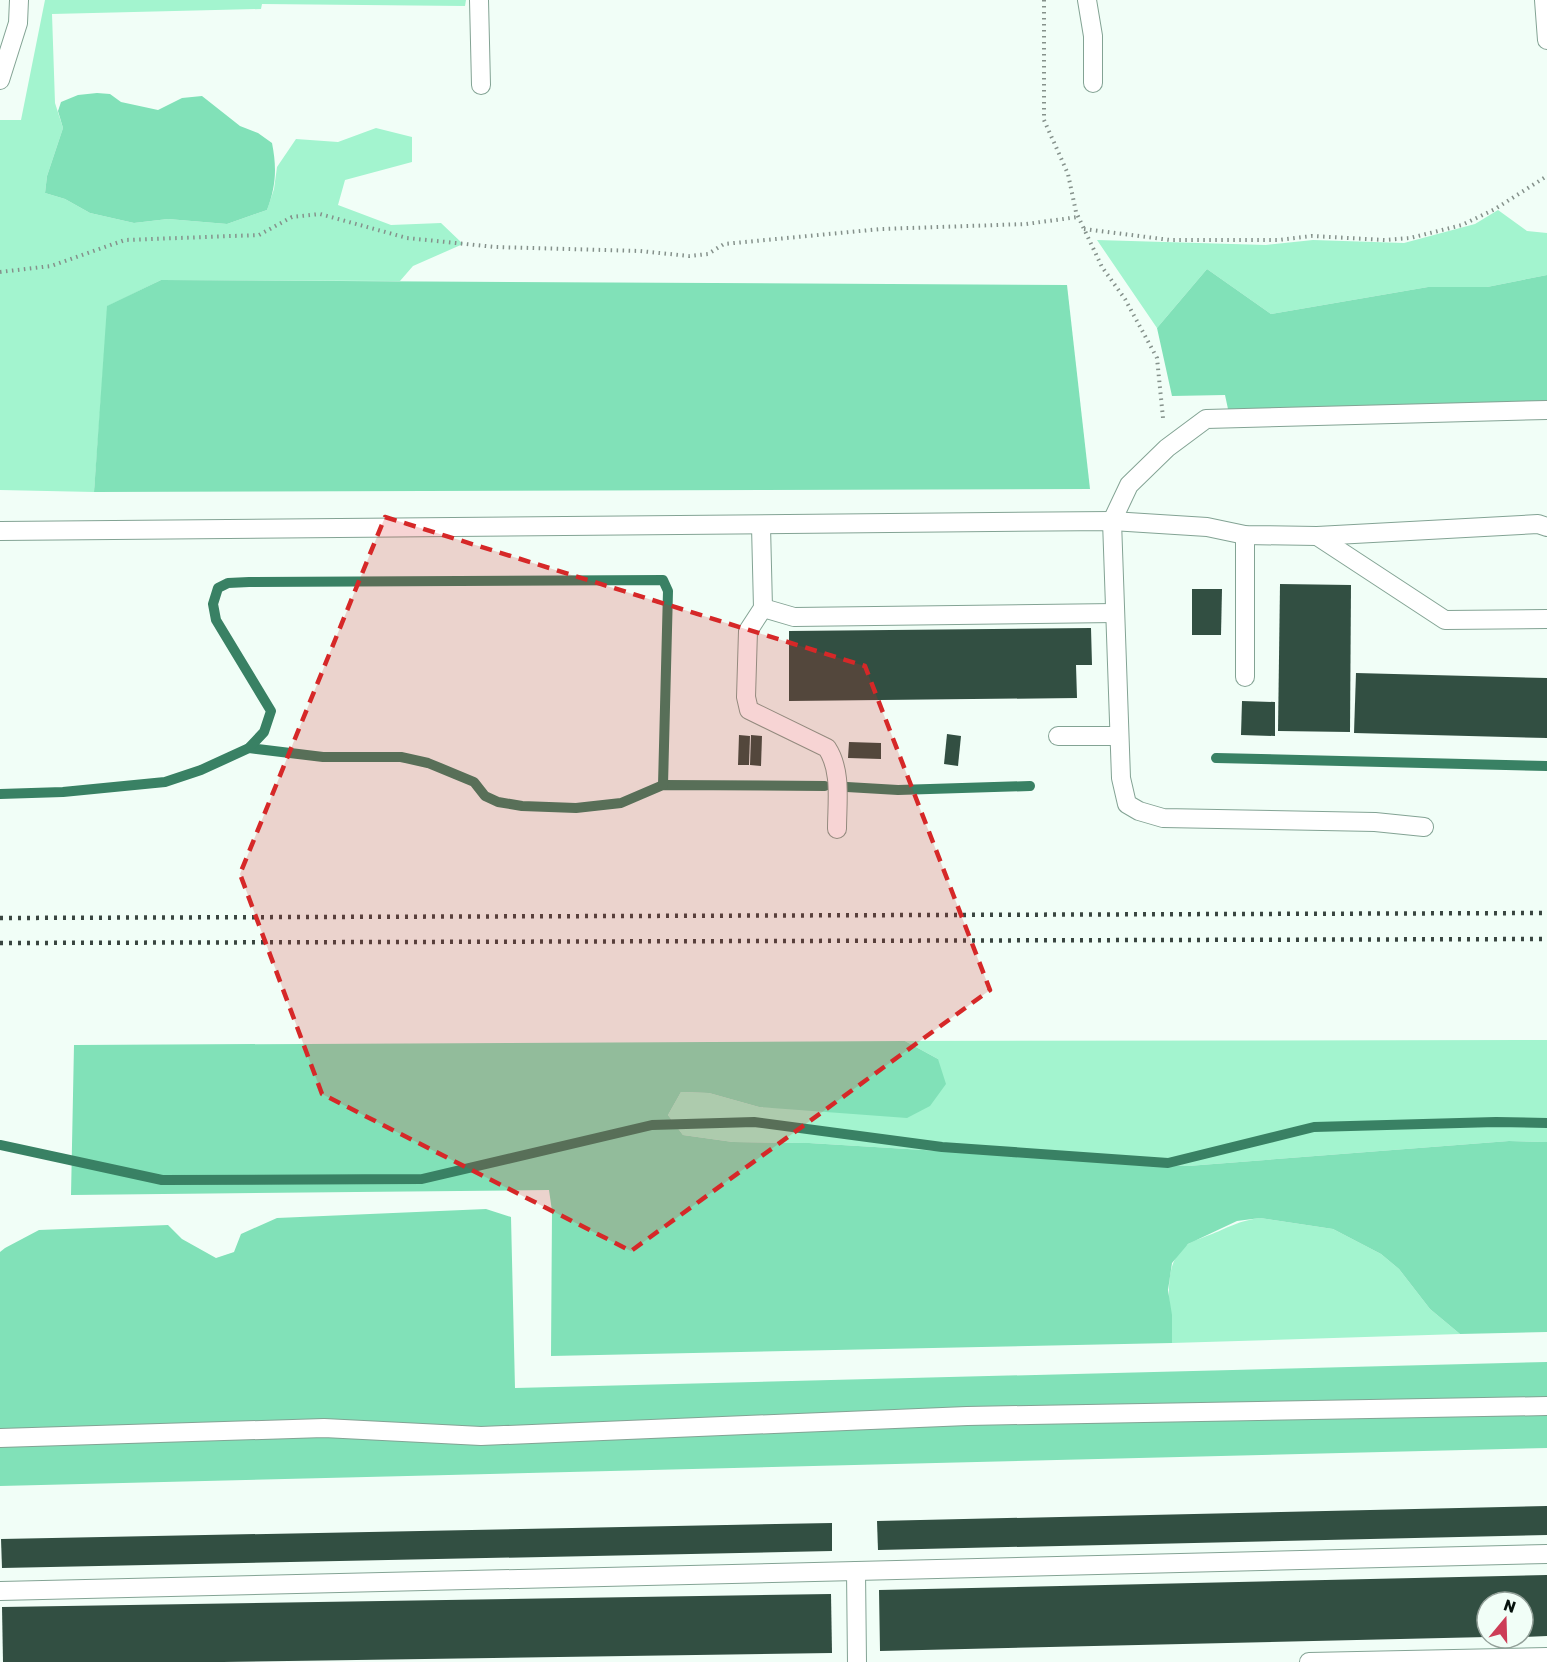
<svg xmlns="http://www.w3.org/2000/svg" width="1547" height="1662" viewBox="0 0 1547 1662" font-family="Rubik,sans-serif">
<rect width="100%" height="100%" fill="#f1fef7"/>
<g fill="#a3f4cf">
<polygon points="45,0 466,0 465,6 262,4 261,9 52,14 55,103 63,128 47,176 45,193 65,199 90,213 134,223 168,219 227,224 267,210 274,189 277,167 296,139 338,142 376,128 412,137 412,162 345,180 338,205 391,225 441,223 463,244 413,266 400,281 161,280 108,306 94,492 0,490 0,120 21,120"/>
<polygon points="1498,210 1527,231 1547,233 1547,275 1487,287 1428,287 1271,314 1207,269 1157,328 1097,240 1266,245 1313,240 1404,243 1475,224"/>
<polygon points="1547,1040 1547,1142 1509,1141 1188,1166 809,1143 733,1142 683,1135 668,1115 681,1092 709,1093 759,1107 810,1109 938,1059 905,1041"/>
<path d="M 1260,1218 L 1333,1229 L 1381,1254 L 1399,1269 L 1430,1309 L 1460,1334 L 1172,1343 C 1172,1312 1158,1261 1190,1243 C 1197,1239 1205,1237 1212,1234 C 1232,1226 1238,1221 1260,1218 Z"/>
</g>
<g fill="#81e1b8">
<path d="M 97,93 L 110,94 L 121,102 L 158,110 L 182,98 L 202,96 L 240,126 L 258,133 L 272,143 C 277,168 276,186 267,210 L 227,224 L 168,219 L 134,223 L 90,213 L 65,199 L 45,193 L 47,176 L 63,128 L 58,111 L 61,102 L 78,95 Z"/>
<polygon points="1207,269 1271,314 1428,287 1487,287 1547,275 1547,403 1228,409 1225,395 1172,396 1157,328"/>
<polygon points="161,280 1067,285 1090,489 94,492 107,306"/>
<polygon points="905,1041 938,1059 946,1084 930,1106 907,1118 759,1107 709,1093 681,1092 668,1115 683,1135 733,1142 809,1143 1188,1166 1509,1141 1547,1142 1547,1332 1460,1334 1430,1309 1399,1269 1381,1254 1333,1229 1260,1218 1237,1221 1188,1244 1172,1263 1168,1290 1172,1315 1172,1343 551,1356 552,1211 549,1190 71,1195 74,1045"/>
<polygon points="486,1209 511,1217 515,1388 1547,1362 1547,1448 0,1486 0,1252 5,1248 39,1230 168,1225 182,1239 216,1258 234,1252 241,1234 277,1218"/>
</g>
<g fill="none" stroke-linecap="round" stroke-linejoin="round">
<g stroke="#398164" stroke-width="10">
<polyline points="249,748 323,757 401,757 428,763 474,782 485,796 498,802 522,806 576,808 621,803 663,785 825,786"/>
<polyline points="1216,758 1547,766"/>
<polyline points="847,787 898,790 1030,786"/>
<polyline points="0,794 63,792 165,782 201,770 249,748 264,732 271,711 216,620 213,604 218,588 228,583 249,582 663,580 668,591 663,785"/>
<polyline points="0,1145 162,1180 422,1179 652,1125 754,1122 942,1147 1168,1163 1314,1127 1496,1122 1547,1123"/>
</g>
</g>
<g fill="#324f42">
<polygon points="1280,584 1351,585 1350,732 1278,731"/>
<polygon points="1192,589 1222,589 1221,635 1192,635"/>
<polygon points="1091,628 1092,665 1076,665 1077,698 789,701 789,631"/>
<polygon points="1356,673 1547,678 1547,738 1354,733"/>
<polygon points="1242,701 1275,702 1275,736 1241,735"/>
<polygon points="947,734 961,736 958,766 944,764"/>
<polygon points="739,735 750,736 749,765 738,765"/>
<polygon points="751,735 762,736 761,766 750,765"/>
<polygon points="849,742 881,743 881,759 848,758"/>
<polygon points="1547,1506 1547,1535 878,1550 877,1521"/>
<polygon points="832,1523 832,1551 2,1568 1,1539"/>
<polygon points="1547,1575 1547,1636 1523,1637 1523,1602 1487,1602 1487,1637 880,1651 879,1590"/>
<polygon points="831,1594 832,1653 223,1662 3,1662 2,1607"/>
</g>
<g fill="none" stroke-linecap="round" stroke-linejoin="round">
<g stroke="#83a394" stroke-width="20">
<g id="lane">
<polyline points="479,0 481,85"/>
<polyline points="1087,0 1093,36 1093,83"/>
<polyline points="1544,0 1547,40"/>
<polyline points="0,80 18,23 19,0"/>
<path d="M 761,526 L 763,608 L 748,631 L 746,697 L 749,710 L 827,748 C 842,771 837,802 837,829"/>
<polyline points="0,531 1112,521 1207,527 1245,535 1317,536 1538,524 1547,527"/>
<polyline points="1317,536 1445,620 1547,619"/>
<polyline points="763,608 794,617 1115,613"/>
<polyline points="1245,677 1245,535"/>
<polyline points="1058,736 1119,736"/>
<polyline points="1424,827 1375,822 1163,818 1139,811 1127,804 1121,778 1112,521 1129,485 1167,448 1206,419 1547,410"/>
<polyline points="0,1438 324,1428 481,1436 967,1416 1547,1406"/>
<polyline points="856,1571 1547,1554"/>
<polyline points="0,1591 856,1571 857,1662"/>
<polyline points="1309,1662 1547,1657"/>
</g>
</g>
<g stroke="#85918b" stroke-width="4" stroke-dasharray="1.5 4.5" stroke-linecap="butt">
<polyline points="1044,0 1044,120 1068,174 1076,212 1102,267 1125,299 1157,358 1163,418"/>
<polyline points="1084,229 1170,240 1278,240 1312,236 1385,240 1410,238 1462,225 1495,209 1547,176"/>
<polyline points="0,272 51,266 125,240 259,235 292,217 320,214 407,238 495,247 640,251 689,256 708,254 724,244 881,229 1026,224 1078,217"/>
</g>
<use href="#lane" stroke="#fff" stroke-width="18"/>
<g stroke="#394540" stroke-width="4.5" stroke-dasharray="3 6" stroke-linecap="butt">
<polyline points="0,918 1547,913"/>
<polyline points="0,943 1547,939"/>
</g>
</g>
<path fill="#d62828" fill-opacity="0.2" stroke="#d62828" stroke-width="4.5" stroke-dasharray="12 8" stroke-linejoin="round" d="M 385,517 L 865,666 L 990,990 L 631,1251 L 322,1094 L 240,874 Z"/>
<g transform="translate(1505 1620) rotate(19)"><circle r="28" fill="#f1fef7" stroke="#93a099" stroke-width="1.5"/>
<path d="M0-4.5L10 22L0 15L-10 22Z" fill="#cd3d57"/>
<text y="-9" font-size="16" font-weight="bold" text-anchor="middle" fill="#06120d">N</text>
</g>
</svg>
